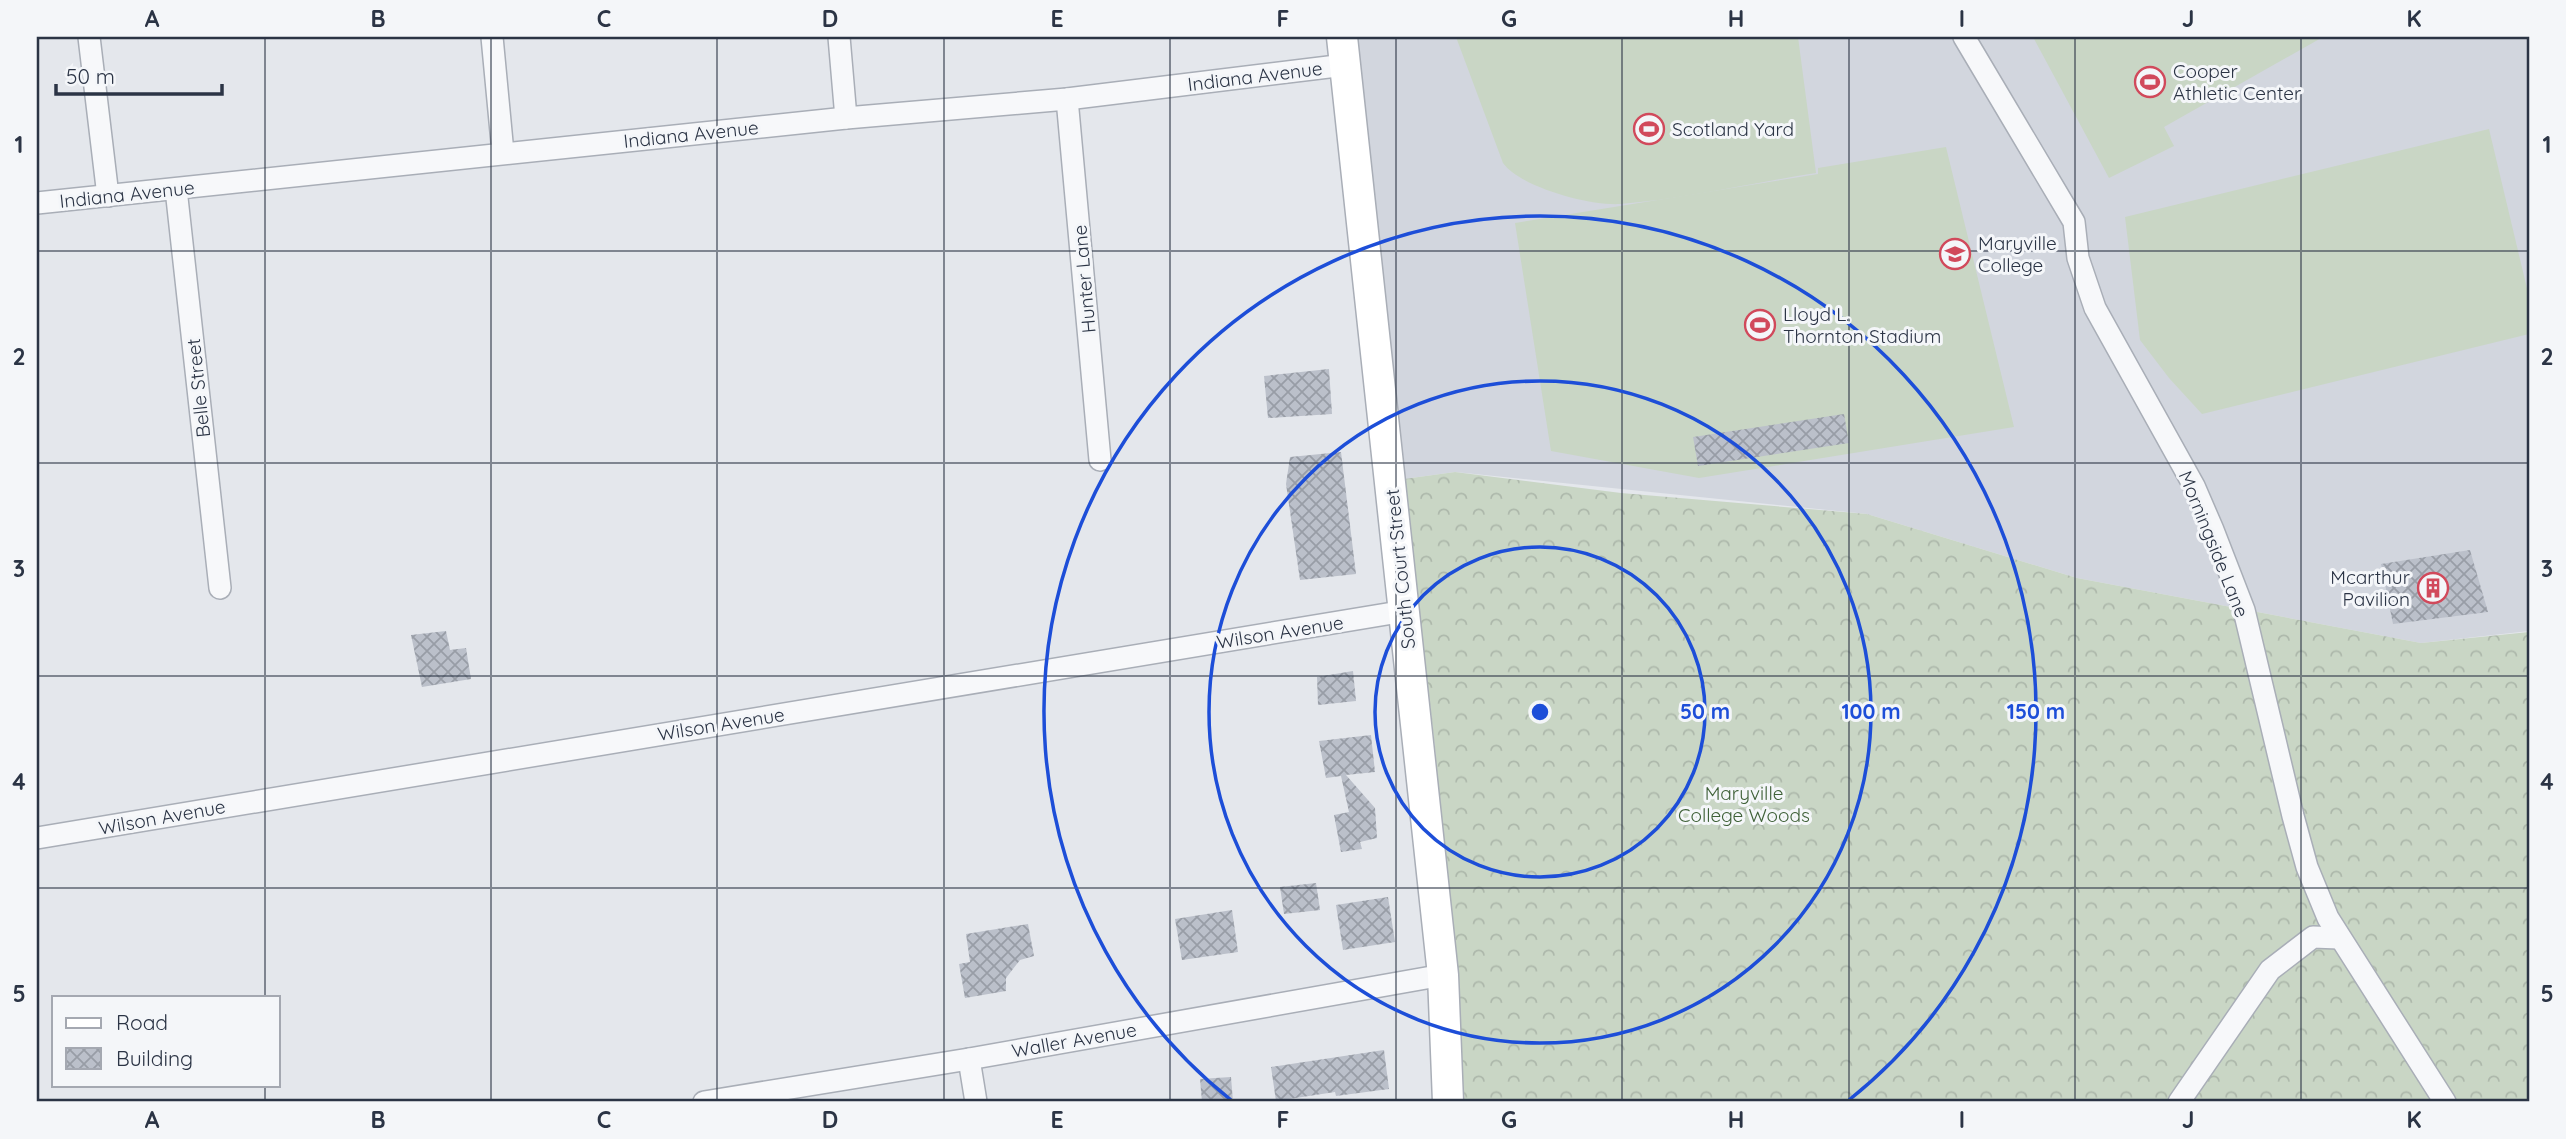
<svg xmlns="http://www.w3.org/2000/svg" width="2566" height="1139" viewBox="0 0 2566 1139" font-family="Quicksand,sans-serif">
<defs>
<pattern id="forest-crowns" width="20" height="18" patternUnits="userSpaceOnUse" patternTransform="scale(1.75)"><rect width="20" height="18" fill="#c9d6c5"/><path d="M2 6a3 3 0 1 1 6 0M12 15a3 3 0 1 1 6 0" fill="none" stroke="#adb8ab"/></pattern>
<pattern id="building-cross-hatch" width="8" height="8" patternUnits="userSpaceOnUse" patternTransform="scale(1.75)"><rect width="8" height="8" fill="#bbc0ca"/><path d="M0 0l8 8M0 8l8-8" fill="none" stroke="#989da6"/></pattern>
</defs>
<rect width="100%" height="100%" fill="#e4e7ec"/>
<polygon fill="#d2d6de" points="1357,37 2529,37 2529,631 2421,643 2077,578 1867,514 1455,472 1404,479"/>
<polygon fill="url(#forest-crowns)" points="1455,472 1621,493 1867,514 2077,578 2421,643 2529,632 2529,1102 1463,1102 1435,748 1404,479"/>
<g fill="#c9d6c5">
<path d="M 1456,37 L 1798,37 L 1816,173 C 1751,183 1685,199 1620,204 C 1590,206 1520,187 1503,163 Z"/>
<polygon points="2033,37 2323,37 2164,127 2174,146 2109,178"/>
<polygon points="2489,129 2529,297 2529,334 2202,414 2169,378 2140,340 2125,217"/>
<polygon points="1946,147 2014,427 1699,478 1551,451 1515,223 1818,174 1818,168"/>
</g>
<g fill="url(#building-cross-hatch)">
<polygon points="1329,369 1332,414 1268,418 1264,376"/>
<polygon points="1844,414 1849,443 1698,466 1693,437"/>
<polygon points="1341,452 1356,574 1300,580 1286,484 1290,457"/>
<polygon points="2470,550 2488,612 2393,624 2381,564"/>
<polygon points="446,631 450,650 466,648 471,679 422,687 411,635"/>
<polygon points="1353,671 1356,701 1318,705 1317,677"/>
<polygon points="1371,735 1375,772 1346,775 1375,808 1377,838 1360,842 1362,849 1341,852 1334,815 1349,812 1341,776 1326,778 1319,741"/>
<polygon points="1316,883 1320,910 1284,914 1280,887"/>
<polygon points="1388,897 1395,942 1343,950 1336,905"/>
<polygon points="1232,910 1238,952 1182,960 1175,919"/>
<polygon points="1028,924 1034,956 1020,960 1006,978 1006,991 965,998 959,964 970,962 966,934"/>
<polygon points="1384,1050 1389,1089 1336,1096 1335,1092 1276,1101 1271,1067"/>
<polygon points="1231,1077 1233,1102 1202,1102 1200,1079"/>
</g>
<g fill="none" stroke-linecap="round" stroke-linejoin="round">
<g stroke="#a9aeb7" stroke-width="24">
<g id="street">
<polyline points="89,37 108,196"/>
<polyline points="492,37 503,153"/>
<polyline points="839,37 846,118"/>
<polyline points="1964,37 2074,222 2078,258 2095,308 2194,486 2213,530 2244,610 2293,816 2307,867 2328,918 2445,1102"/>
<polyline points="1067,99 1100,460"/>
<polyline points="176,189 220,588"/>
<polyline points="37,203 846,118 1067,99 1345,65"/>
<polyline points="37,838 1405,611"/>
<polyline points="969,1059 976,1102"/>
<polyline points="704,1102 969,1059 1443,975"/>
<polyline points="2179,1102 2270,970 2313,937 2339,938"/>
</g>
</g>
<g stroke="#a9aeb7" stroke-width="33">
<polyline id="secondary" points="1342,37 1443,975 1448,1102"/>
</g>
<use href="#street" stroke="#f7f8fa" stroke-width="21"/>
<use href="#secondary" stroke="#fff" stroke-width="30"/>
</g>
<path fill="none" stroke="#2b3445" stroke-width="2" stroke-opacity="0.55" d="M 265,37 L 265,997M 491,37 L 491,1102M 717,37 L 717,1102M 944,37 L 944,1102M 1170,37 L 1170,1102M 1396,37 L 1396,1102M 1622,37 L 1622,1102M 1849,37 L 1849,1102M 2075,37 L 2075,1102M 2301,37 L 2301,1102M 37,251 L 2529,251M 37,463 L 2529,463M 37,676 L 2529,676M 37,888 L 2529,888M 265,1085 L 265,1102"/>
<g fill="none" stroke="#1d4ed8" stroke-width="3.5">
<circle cx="1540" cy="712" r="165"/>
<circle cx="1540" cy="712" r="331"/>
<path d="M1231 1100A496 496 0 1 1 1849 1100"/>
</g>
<defs>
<g id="stadium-ring" transform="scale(1.575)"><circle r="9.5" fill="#f4f6f9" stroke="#d1495b" stroke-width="1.5"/><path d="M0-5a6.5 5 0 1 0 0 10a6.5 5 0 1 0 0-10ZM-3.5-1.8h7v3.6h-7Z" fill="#d1495b"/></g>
<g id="university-ring" transform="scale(1.575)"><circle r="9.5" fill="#f4f6f9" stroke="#d1495b" stroke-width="1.5"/><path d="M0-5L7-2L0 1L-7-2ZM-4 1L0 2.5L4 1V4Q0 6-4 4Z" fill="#d1495b"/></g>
<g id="building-ring" transform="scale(1.575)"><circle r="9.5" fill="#f4f6f9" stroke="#d1495b" stroke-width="1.5"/><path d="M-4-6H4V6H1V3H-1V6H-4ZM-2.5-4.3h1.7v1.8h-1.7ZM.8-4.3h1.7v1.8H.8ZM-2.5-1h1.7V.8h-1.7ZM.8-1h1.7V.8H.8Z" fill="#d1495b"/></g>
</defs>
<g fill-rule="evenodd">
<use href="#stadium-ring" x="2150" y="82"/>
<use href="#stadium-ring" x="1649" y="129"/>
<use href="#university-ring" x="1955" y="254"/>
<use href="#stadium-ring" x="1760" y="325"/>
<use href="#building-ring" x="2433" y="588"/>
</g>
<g text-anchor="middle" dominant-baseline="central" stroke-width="6" stroke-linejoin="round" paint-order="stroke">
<g font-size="19" fill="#2b3445" stroke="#f4f6f9" text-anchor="start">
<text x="2173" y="71">Cooper<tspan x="2173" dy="22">Athletic Center</tspan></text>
<text x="1672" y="129">Scotland Yard</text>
<text x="1978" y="243">Maryville<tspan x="1978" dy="22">College</tspan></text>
<text x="1783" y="314">Lloyd L.<tspan x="1783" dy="22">Thornton Stadium</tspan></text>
<text x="2410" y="577" text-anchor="end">Mcarthur<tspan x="2410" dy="22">Pavilion</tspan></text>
</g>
<g font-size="19" fill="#2b3445" stroke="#f4f6f9">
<text transform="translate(1255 76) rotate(-7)">Indiana Avenue</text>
<text transform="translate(691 134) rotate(-6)">Indiana Avenue</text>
<text transform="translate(127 194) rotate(-6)">Indiana Avenue</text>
<text transform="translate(1084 279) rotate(-95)">Hunter Lane</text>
<text transform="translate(198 388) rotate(-96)">Belle Street</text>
<text transform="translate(2214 544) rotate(68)">Morningside Lane</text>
<text transform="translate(1400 569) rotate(-96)">South Court Street</text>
<text transform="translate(1280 632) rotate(-9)">Wilson Avenue</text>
<text transform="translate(721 724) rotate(-9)">Wilson Avenue</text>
<text transform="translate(162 817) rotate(-10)">Wilson Avenue</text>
<text transform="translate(1074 1040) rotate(-10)">Waller Avenue</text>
</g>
<g font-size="19" fill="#3f6138" stroke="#f4f6f9">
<text x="1744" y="793">Maryville<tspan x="1744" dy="22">College Woods</tspan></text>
</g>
</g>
<circle cx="1540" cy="712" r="10" fill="#1d4ed8" stroke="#f4f6f9" stroke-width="3.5"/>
<g font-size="21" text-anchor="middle" font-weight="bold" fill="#1d4ed8" stroke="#f4f6f9" stroke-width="6" stroke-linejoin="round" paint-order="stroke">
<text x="1705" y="719">50 m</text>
<text x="1871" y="719">100 m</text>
<text x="2036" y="719">150 m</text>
</g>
<rect width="2566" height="1139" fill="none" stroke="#f4f6f9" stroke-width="77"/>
<rect x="52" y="996" width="228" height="91" fill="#f4f6f9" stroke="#a4a8b1" stroke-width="2"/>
<rect x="66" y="1018" width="35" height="10" fill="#ffffff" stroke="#a4a8b1" stroke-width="2"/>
<text x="116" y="1030" font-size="21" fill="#2b3445">Road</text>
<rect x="66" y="1048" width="35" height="21" fill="url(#building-cross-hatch)" stroke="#a4a8b1" stroke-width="2"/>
<text x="116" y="1066" font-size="21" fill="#2b3445">Building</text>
<path d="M56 84v10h166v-10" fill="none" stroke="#2b3445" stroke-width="3.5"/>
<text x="66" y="84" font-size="21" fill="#2b3445" stroke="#f4f6f9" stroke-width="5" paint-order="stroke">50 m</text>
<rect x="38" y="38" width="2490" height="1062" fill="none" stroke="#2b3445" stroke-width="2.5"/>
<g font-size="23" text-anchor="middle" font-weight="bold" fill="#2b3445">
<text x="152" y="27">A</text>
<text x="378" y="27">B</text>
<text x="604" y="27">C</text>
<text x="830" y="27">D</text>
<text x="1057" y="27">E</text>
<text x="1283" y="27">F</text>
<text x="1509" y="27">G</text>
<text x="1736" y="27">H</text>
<text x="1962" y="27">I</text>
<text x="2188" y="27">J</text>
<text x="2414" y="27">K</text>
<text x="19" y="153">1</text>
<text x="2547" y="153">1</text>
<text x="19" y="365">2</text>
<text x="2547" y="365">2</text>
<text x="19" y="577">3</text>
<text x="2547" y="577">3</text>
<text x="19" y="790">4</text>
<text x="2547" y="790">4</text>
<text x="19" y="1002">5</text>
<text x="2547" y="1002">5</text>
<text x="152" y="1128">A</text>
<text x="378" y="1128">B</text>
<text x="604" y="1128">C</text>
<text x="830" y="1128">D</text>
<text x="1057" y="1128">E</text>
<text x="1283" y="1128">F</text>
<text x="1509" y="1128">G</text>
<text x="1736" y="1128">H</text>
<text x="1962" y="1128">I</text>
<text x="2188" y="1128">J</text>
<text x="2414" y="1128">K</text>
</g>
</svg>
